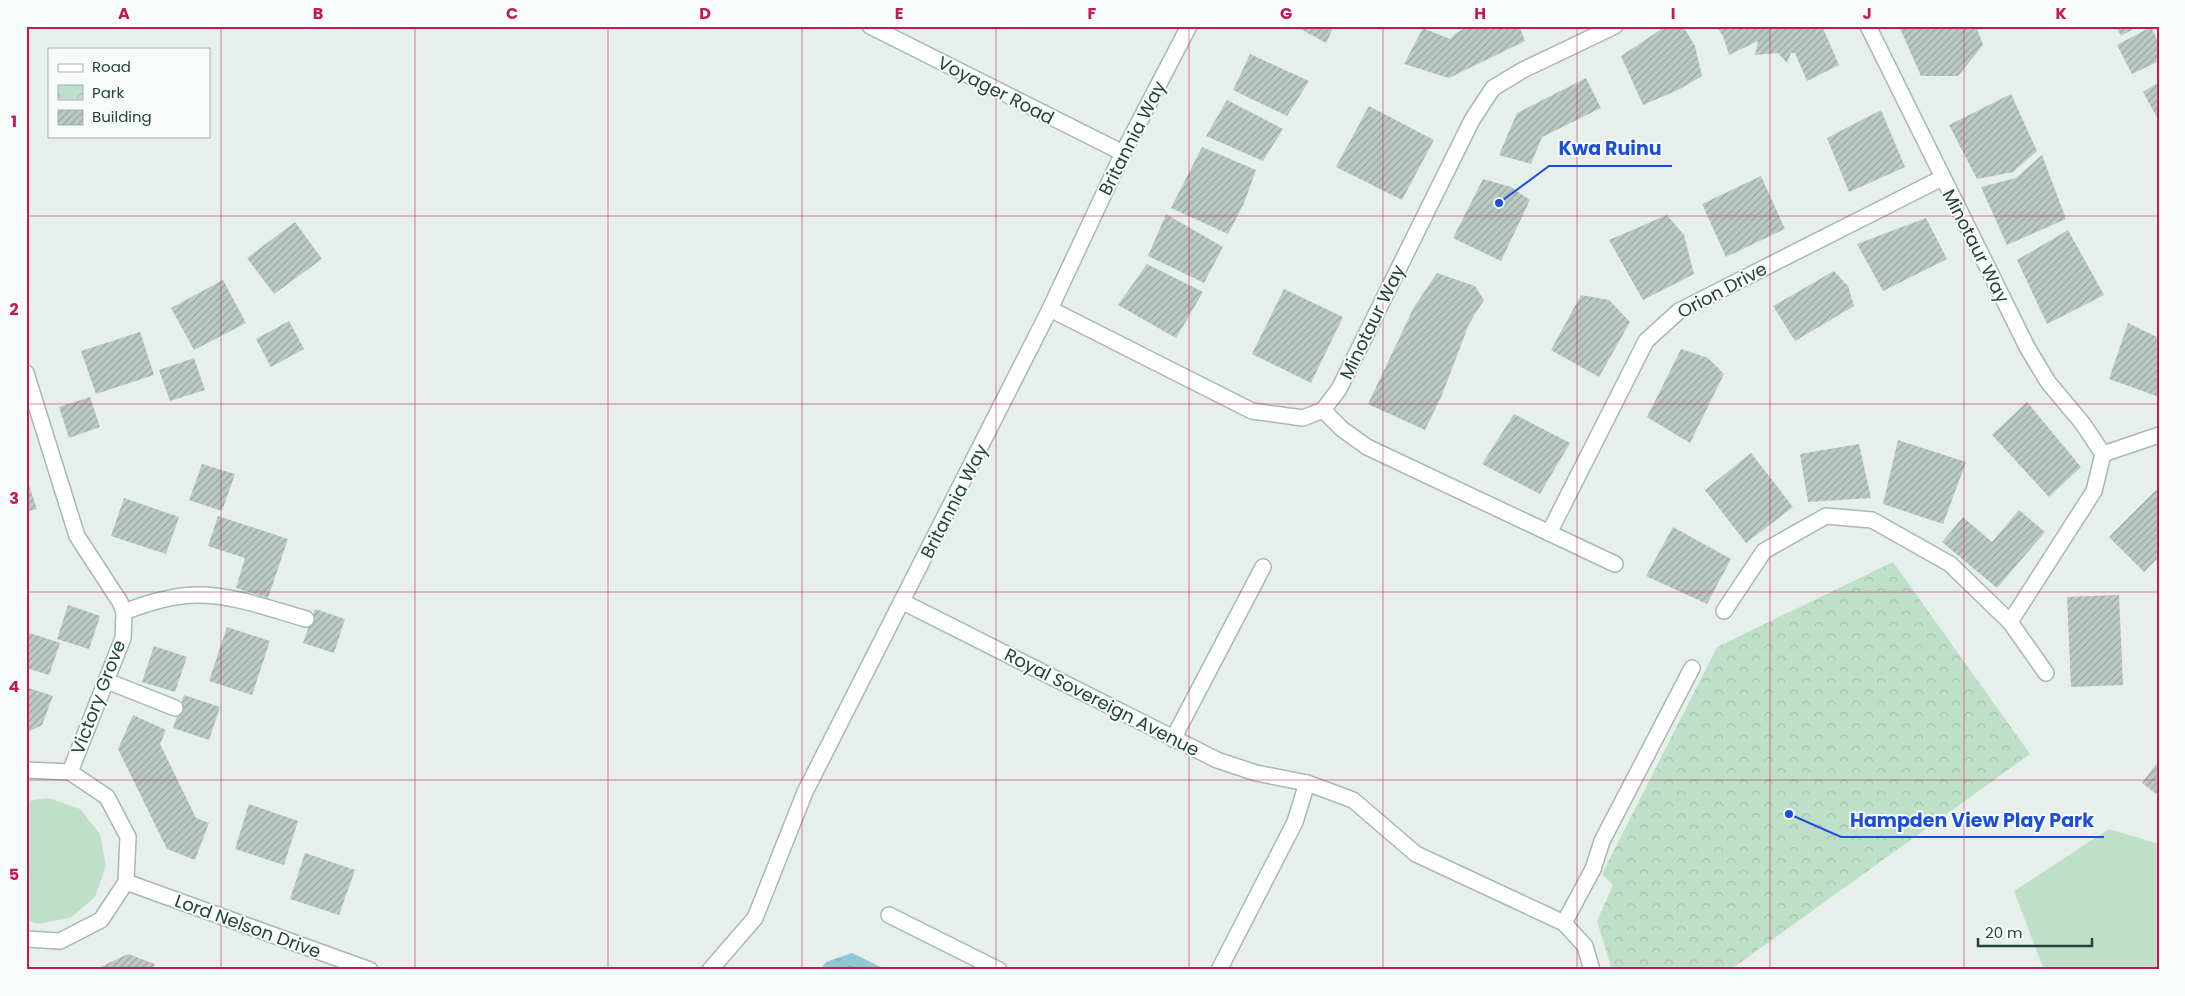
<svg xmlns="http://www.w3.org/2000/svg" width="2185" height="996" viewBox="0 0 2185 996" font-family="Poppins,sans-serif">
<defs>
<pattern id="park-crowns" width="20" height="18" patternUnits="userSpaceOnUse" patternTransform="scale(1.25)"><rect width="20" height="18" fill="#bfe0c8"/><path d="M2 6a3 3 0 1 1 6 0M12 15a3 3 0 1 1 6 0" fill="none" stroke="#a4c1ad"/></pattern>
<pattern id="water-ripples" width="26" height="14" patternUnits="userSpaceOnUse" patternTransform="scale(1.25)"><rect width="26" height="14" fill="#8ec9d4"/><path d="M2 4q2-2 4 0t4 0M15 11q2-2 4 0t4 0" fill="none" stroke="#74a5ad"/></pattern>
<pattern id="building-hatch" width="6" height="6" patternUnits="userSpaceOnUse" patternTransform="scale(1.25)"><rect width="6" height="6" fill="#bbcac4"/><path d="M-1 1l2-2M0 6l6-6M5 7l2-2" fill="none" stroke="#98a6a0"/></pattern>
</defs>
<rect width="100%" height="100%" fill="#e6efeb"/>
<g fill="#bfe0c8">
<polygon points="49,798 80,809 100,834 106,866 95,897 70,918 37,924 26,920 26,801"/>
<polygon points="2109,829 2159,844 2159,970 2044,970 2014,891"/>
</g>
<polygon fill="url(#park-crowns)" points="1893,562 2030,754 1730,970 1612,970 1597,921 1613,885 1602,874 1717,647"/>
<polygon fill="url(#water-ripples)" points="852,953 887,970 820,970 826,962"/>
<g fill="url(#building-hatch)">
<polygon points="1295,26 1334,26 1326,43"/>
<polygon points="1469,26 1519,26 1525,41 1449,78 1404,64 1423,28 1450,39 1456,33"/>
<polygon points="1666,26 1683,26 1695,46 1702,76 1678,90 1643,105 1621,56"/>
<polygon points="1716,26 1822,26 1839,65 1807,81 1795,53 1791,53 1787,63 1778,53 1755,55 1758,41 1729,55 1723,36"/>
<polygon points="1899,26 1976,26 1983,45 1958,76 1921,76"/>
<polygon points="2116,26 2138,26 2121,36"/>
<polygon points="2151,27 2159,43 2159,61 2132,74 2117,45"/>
<polygon points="1250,54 1309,81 1287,116 1233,90"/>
<polygon points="1586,78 1601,108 1542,137 1531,164 1499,155 1517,113"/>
<polygon points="2159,82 2159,121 2143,92"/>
<polygon points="2011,94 2037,151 2013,172 1977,179 1949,125"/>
<polygon points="1227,100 1283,129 1263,161 1206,136"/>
<polygon points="1369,106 1434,140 1402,200 1336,167"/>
<polygon points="1881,110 1905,167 1849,192 1827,138"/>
<polygon points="1202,147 1256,170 1244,203 1228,234 1171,208"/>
<polygon points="2042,155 2066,219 2007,245 1981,187 2016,178"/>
<polygon points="1761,176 1785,229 1726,257 1702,204"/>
<polygon points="1483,179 1511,187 1530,200 1501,261 1453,238"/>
<polygon points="1166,214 1223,247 1204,283 1148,256"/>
<polygon points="1667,215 1684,235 1694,274 1643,300 1609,240"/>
<polygon points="1926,218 1947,259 1883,291 1857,244"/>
<polygon points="295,222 322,259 274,294 247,258"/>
<polygon points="2068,230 2104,295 2047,324 2017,260"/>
<polygon points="1147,264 1203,292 1176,338 1118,305"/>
<polygon points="1834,271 1848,286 1854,306 1795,341 1773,306"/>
<polygon points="1437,273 1475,286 1484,300 1469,324 1442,395 1425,430 1368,404 1414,307"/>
<polygon points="223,280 246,323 194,350 171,308"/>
<polygon points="1284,289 1343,317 1311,383 1252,354"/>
<polygon points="1581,295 1609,300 1630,322 1599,377 1551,350"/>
<polygon points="289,321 304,349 271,367 256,339"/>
<polygon points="2128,323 2159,338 2159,397 2109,379"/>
<polygon points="140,332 154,375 96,394 81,351"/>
<polygon points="1681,349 1708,358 1724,374 1690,443 1647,417"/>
<polygon points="194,358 205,390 170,401 159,370"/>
<polygon points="90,397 100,427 69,438 59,407"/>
<polygon points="2027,402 2081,467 2049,497 1992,435"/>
<polygon points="1514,414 1570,443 1540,494 1482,464"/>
<polygon points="1898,440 1966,462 1943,524 1883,504"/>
<polygon points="1859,444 1871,498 1808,502 1800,454"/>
<polygon points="1751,453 1793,507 1746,543 1705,490"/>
<polygon points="202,464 235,474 222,511 189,500"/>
<polygon points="26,477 37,509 26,512"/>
<polygon points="2156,490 2159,493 2159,557 2144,572 2109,537"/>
<polygon points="124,498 179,517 166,554 111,536"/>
<polygon points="2019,510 2045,532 1997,588 1942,542 1963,517 1992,542"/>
<polygon points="218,516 288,539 268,598 236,588 245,558 208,546"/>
<polygon points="1673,527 1731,559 1707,604 1646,576"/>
<polygon points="2119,595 2123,685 2071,687 2067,597"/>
<polygon points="68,605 100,616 89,649 57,639"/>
<polygon points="315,609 345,619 334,653 303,643"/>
<polygon points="227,627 270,641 252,695 209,681"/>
<polygon points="27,632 60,643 49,675 26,668"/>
<polygon points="154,646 187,657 175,692 142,682"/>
<polygon points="26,687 53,696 42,725 26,733"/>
<polygon points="184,695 220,707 209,740 173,728"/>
<polygon points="133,715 166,730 160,744 196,818 209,823 195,860 167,849 118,749"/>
<polygon points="2159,760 2159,796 2142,783"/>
<polygon points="249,804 298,821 284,865 235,849"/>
<polygon points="305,853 355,870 339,915 290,899"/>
<polygon points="128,954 155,964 153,970 94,970"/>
</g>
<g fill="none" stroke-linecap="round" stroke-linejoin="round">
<g stroke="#a8b8b2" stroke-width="18">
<g id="service">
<polyline points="1724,611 1764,551 1826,516 1872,520 1950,564"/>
<path d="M 124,612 C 147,603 172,595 198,595 C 234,595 271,609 306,619"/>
<polyline points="107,681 175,708"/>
<polyline points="1173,739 1263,567"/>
<polyline points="1593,869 1602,841 1692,668"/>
<polyline points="889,915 999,970"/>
</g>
</g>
<g stroke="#a8b8b2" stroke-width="18">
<g id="minor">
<polyline points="870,26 1123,153"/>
<polyline points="1868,26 2027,347 2048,382 2083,424 2103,454 2159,435"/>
<polyline points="1050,309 1252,411 1303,418 1323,410 1339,389 1472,120 1493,88 1523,70 1615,26"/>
<polyline points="26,373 77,536 120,602 124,612 123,638 70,772"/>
<polyline points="1323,410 1342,429 1367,447 1615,564"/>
<polyline points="1549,533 1646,341 1679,311 1942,178"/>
<polyline points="1950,564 2010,622 2046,673"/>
<polyline points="903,602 1217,760 1256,773 1307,783 1353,800 1416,854 1564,923 1585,946 1592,970"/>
<polyline points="2010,622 2094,491 2103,454"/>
<polyline points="26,770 70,772 107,797 128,837 126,882 101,920 60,941 26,939"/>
<polyline points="126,882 370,970"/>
<polyline points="1564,923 1593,869"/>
<polyline points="710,970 755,918 805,792 1050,309 1123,153 1189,26"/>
<polyline points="1219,970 1295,822 1307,783"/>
</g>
</g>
<use href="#service" stroke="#fff" stroke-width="15"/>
<use href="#minor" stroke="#fff" stroke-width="15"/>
</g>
<path fill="none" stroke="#c2185b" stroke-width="1" stroke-opacity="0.55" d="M 221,26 L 221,970M 415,26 L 415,970M 608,26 L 608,970M 802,26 L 802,970M 996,26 L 996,970M 1189,26 L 1189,970M 1383,26 L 1383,970M 1577,26 L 1577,970M 1770,26 L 1770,970M 1964,26 L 1964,970M 26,216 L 2159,216M 26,404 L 2159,404M 26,592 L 2159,592M 26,780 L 2159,780"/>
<g text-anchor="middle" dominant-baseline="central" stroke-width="4" stroke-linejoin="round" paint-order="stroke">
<g font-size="18" fill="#24423a" stroke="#f7fbf9">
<text transform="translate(996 90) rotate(27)">Voyager Road</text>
<text transform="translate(1132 138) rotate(-63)">Britannia Way</text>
<text transform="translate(1976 246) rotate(63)">Minotaur Way</text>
<text transform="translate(1722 290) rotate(-28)">Orion Drive</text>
<text transform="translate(1372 322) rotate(-64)">Minotaur Way</text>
<text transform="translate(954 501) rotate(-63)">Britannia Way</text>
<text transform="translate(98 697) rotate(-69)">Victory Grove</text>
<text transform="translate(1102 702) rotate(27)">Royal Sovereign Avenue</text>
<text transform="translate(248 926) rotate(20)">Lord Nelson Drive</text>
</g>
</g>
<path fill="none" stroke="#1d4ed8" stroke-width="2" d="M1499 203L1549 166H1672M1789 814L1841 837H2104"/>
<g fill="#1d4ed8" stroke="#f7fbf9" stroke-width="2">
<circle cx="1499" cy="203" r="5"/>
<circle cx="1789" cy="814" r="5"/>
</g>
<g font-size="19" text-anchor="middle" font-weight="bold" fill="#1d4ed8" stroke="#f7fbf9" stroke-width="4" stroke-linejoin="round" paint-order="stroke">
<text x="1610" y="155">Kwa Ruinu</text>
<text x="1972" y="827">Hampden View Play Park</text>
</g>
<rect width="2185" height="996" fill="none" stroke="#f7fbf9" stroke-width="55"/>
<rect x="48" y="48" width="162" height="90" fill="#f7fbf9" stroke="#a3b1ad"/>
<rect x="58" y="64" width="25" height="8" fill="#ffffff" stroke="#a3b1ad"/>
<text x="92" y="72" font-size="15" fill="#24423a">Road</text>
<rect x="58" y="85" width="25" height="15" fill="url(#park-crowns)" stroke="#a3b1ad"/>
<text x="92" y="98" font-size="15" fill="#24423a">Park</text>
<rect x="58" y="110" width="25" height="15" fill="url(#building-hatch)" stroke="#a3b1ad"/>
<text x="92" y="122" font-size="15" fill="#24423a">Building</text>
<path d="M1978 938v8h114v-8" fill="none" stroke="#24423a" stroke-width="2.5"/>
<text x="1985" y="938" font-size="15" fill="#24423a" stroke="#f7fbf9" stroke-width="4" paint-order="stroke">20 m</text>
<rect x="28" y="28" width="2130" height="940" fill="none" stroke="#c2185b" stroke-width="2"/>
<g font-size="16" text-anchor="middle" font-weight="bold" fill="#c2185b">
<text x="124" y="19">A</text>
<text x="318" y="19">B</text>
<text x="512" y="19">C</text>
<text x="705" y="19">D</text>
<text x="899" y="19">E</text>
<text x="1092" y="19">F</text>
<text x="1286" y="19">G</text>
<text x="1480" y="19">H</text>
<text x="1673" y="19">I</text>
<text x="1867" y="19">J</text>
<text x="2061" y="19">K</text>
<text x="14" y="127">1</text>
<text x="14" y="315">2</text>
<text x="14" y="504">3</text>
<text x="14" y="692">4</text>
<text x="14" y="880">5</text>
</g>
</svg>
